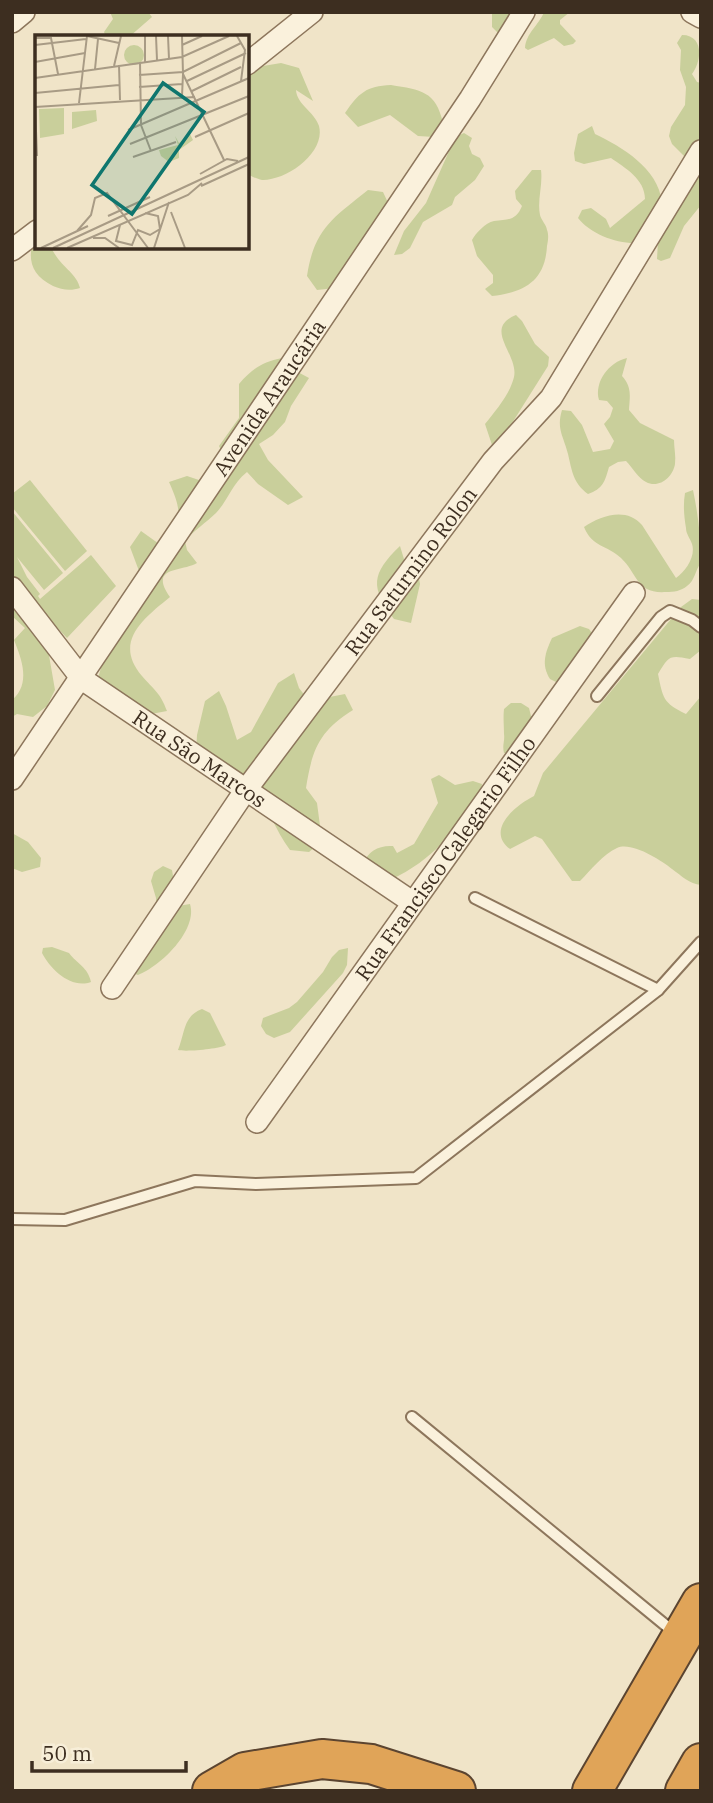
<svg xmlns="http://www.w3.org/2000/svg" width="713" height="1803" viewBox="0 0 713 1803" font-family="'IBM Plex Serif',serif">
<rect width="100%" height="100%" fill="#f0e4c8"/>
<g fill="#c9cf9b">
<polygon points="110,12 148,12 152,17 129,37 106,37 104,32 113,19"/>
<polygon points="492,12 511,12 498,33 492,27"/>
<path d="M 544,12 L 570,12 L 560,20 L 560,24 L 576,41 L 573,44 L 564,46 L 554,38 L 528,50 L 525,48 C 526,33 539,25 544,12 Z"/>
<path d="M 682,35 C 704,35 702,61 692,74 L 697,82 L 701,83 L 701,205 L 684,226 L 670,258 L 661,261 L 657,259 L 658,241 L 673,219 L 680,203 L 691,190 L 694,173 L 691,163 L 672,144 L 669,136 L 671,127 L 685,105 L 686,87 L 680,70 L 681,50 L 677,43 Z"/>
<path d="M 281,63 L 299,68 L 313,101 L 296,90 C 297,105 314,111 319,126 C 326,153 286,181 262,180 C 257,179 251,176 247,174 L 247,78 L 263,66 Z"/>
<path d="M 391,85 C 421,90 436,91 443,123 L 434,137 L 418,136 L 390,115 L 358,127 L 345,113 C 359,93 366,86 391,85 Z"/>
<path d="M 592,126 L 595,134 C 622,147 658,168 662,202 L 634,243 C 614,243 590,233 578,218 L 582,210 L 591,208 L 606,219 L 610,228 L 645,199 C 645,179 625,168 611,158 L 584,164 L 575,161 L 574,153 L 578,134 Z"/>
<polygon points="464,133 472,138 469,146 472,154 480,158 484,166 475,180 455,197 452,205 423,222 410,248 402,254 394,255 404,231 426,203 450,149 445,150 455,137"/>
<path d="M 532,170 L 541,170 C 543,185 537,200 540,215 C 541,220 546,224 547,230 C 549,235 548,241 547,246 C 545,281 525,292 492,296 L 485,289 L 493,283 L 493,275 L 477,256 L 472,240 C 476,233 485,223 494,221 C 508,219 516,221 522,206 L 516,199 L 515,191 Z"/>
<path d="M 368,190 L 383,192 L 390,207 L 372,236 L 358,246 L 355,263 L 335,288 L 317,290 L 307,276 C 314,229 333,218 368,190 Z"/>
<path d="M 37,229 L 37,247 L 51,247 C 59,266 77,273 80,288 C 71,291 62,290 53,286 C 27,273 27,254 37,229 Z"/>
<path d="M 516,315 L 522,321 L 535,344 L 549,357 L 548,366 L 507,431 L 492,445 L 485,424 C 496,410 510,394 514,377 C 519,354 482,329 516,315 Z"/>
<path d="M 282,358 L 294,370 L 309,378 L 291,406 L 285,422 L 273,435 L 259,444 L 268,460 L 303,497 L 288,505 L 258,484 L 247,472 C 231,485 229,499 216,513 C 206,523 194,530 185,541 L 187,550 L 197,563 C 182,572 148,566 170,597 C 143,619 113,642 142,676 C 154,690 160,692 167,711 L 151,714 L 94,691 L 104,658 L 142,579 L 130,547 L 141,531 L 169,551 C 179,518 184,515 169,482 L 187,476 L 205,482 L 227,462 L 219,446 L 239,418 L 239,384 C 252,369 262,362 282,358 Z"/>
<path d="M 627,358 L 622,376 C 632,387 630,396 629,410 L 640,423 L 674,440 C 674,448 676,456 675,464 C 673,477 659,489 646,482 C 638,478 633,468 626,461 L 618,462 L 609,467 C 605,481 603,489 588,494 C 573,483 572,471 568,454 C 564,437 556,429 562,410 L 571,411 L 582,425 L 593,452 L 610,449 L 614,441 L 604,424 L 610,417 L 613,408 L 607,401 L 599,400 C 594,382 609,362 627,358 Z"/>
<polygon points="30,480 87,551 65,571 12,507 12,494"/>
<path d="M 693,490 C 698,514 701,538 701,563 C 695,570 695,581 687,586 C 681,591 674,592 666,592 C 636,594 638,574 621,558 C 607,545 592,547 584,527 C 601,515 627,507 642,525 L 676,578 C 686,571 696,556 692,544 C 690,538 686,534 686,528 C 684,516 683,505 685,493 Z"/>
<path d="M 12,511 L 63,573 L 44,590 L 17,557 L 27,577 L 40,594 L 38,596 L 40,599 L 91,555 L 116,586 L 67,638 L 48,618 L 46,638 L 55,690 L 47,706 L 33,717 L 17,714 L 12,717 L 12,700 C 31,684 22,660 14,640 L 25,628 L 12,616 Z"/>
<path d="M 400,546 L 407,569 L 417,567 L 420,584 L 411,623 L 394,619 C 370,587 371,574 400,546 Z"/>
<path d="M 692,599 L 701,600 L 701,650 L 690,659 C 669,655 669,656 658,674 C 663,698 663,703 686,714 L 701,696 L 701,885 C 689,884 682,876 672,869 C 661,860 631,841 617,848 C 603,854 591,870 580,881 L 572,881 L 542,839 L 535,836 L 510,849 C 485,830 516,805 534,796 L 543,773 L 681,607 Z"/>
<path d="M 580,626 L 589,629 L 594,636 L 558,683 L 550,679 C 541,665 545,653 552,638 Z"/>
<path d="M 294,673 L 299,688 L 309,701 L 345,694 L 353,710 C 319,731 312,750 306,788 L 317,803 L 322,841 L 309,852 L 290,850 C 275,830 264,800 252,777 L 236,772 L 196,753 L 197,735 L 205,701 L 219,691 L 226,706 L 237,740 L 251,732 L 278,683 Z"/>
<path d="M 511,703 L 521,703 L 529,708 L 531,716 L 537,721 L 513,754 L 504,753 C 502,745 505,741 504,734 C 504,725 503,718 504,709 Z"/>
<path d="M 439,775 L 455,785 L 473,781 L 482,784 L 481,794 C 452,833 435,859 390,880 L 363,864 C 368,851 379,845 393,846 L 397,853 L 414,844 L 438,803 L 431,779 Z"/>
<polygon points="12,833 28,842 41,858 40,867 22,872 12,868"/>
<path d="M 163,866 L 172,870 L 178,906 L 190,904 C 198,930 161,966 138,975 L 130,972 L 156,908 L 156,898 L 151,881 L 154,872 Z"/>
<path d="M 52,947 L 69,953 C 77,964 88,967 91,982 C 71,989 51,970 42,953 L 43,948 Z"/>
<polygon points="348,948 347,965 343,973 290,1032 274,1038 266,1034 261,1026 263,1018 289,1008 297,1002 323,972 332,957 339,950"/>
<path d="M 202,1009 L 210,1013 L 226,1045 C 219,1049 186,1052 178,1050 C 185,1033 183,1016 202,1009 Z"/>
</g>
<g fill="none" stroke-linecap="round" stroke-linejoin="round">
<g stroke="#8d765c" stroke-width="14">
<g id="lane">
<polyline points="597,696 661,617 670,611 692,620 701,627"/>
<polyline points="475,898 658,990"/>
<polyline points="12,1219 65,1220 195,1181 256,1184 416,1178 658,990 701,942"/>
<polyline points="412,1417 675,1633"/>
</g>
</g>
<g stroke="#8d765c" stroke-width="24">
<g id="street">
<polyline points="692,12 701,17"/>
<polyline points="12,22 24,12"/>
<polyline points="247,64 312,12"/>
<polyline points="12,250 37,231"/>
<path id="s1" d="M 12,588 L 82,679 L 412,902"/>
<path id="s2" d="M 12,779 L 470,99 L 524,12"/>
<path id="s3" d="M 112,988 L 245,791 L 493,461 L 551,398 L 701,151"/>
<path id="s4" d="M 257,1122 L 634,593"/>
</g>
</g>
<g stroke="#5b4430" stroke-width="42">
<g id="highway">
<polyline points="212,1791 245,1772 322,1759 371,1764 456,1791"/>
<polyline points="592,1791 701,1603"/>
<polyline points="685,1791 701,1763"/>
</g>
</g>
<use href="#lane" stroke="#faf1dc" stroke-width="10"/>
<use href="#street" stroke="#faf1dc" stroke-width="21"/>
<use href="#highway" stroke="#e0a458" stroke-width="38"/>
</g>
<g text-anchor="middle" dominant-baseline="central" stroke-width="5" stroke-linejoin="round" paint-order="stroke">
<g font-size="21" fill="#3d2e20" stroke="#f7eed8">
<text stroke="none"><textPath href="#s2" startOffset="460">Avenida Araucária</textPath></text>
<text stroke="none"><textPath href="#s3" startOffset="513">Rua Saturnino Rolon</textPath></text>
<text stroke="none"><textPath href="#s1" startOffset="257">Rua São Marcos</textPath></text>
<text stroke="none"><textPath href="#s4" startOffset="324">Rua Francisco Calegario Filho</textPath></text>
</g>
</g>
<g transform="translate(35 35)">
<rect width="214" height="214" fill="#f0e4c8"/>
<path d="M89 20a10 10 0 1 1 20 0a10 10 0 1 1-20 0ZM 29,73 L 29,99 L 5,103 L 4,74 ZM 61,75 L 62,86 L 37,94 L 37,77 ZM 155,99 L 158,105 L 144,115 L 144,123 L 134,127 L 126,121 L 124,115 L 143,110 L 140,101 L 144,108 Z" fill="#c9cf9b"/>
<path fill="none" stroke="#a89b85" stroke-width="2" d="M 52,1 L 84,8M 121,1 L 122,25M 133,1 L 134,24M 147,1 L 148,39 L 189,125M 202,1 L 210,15 L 206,46M 0,3 L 16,3 L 23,39M 0,10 L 51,4M 147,10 L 167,1M 0,27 L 50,18M 105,27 L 106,90 L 116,116M 110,27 L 110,1M 84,30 L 85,65M 79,31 L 86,1M 60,34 L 63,4M 104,40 L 148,37 L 206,8M 0,43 L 147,22 L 194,1M 152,46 L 211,18M 104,52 L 147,49M 157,56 L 206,32M 0,58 L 84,50M 147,61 L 148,39M 44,68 L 52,1M 0,70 L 2,121M 0,72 L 160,62M 93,95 L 214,43M 160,102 L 214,78M 95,109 L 214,61M 98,122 L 141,107M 165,139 L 192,124 L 203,126M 166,151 L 214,129M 136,177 L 150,213M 73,181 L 115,162M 85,190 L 81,206 L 97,210 L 103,195 L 115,200 L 125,194 L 123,181 L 110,178M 42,196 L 56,180 L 60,163 L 72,158 L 113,213M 58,203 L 70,203 L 84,213M 6,213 L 53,191M 18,213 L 214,122M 32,213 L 153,160 L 167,148M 119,213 L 134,167"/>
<path fill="#0f766e" fill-opacity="0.15" stroke="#0f766e" stroke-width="3.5" d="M 128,48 L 169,77 L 97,179 L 57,150 Z"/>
<rect width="214" height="214" fill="none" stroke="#3d2e20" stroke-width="3.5"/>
</g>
<rect width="713" height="1803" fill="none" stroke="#3d2e20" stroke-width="28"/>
<path d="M32 1761v10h154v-10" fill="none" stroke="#3d2e20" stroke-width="3.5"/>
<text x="42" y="1761" font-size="21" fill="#3d2e20" stroke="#f7eed8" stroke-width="5" paint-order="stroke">50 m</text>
</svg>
